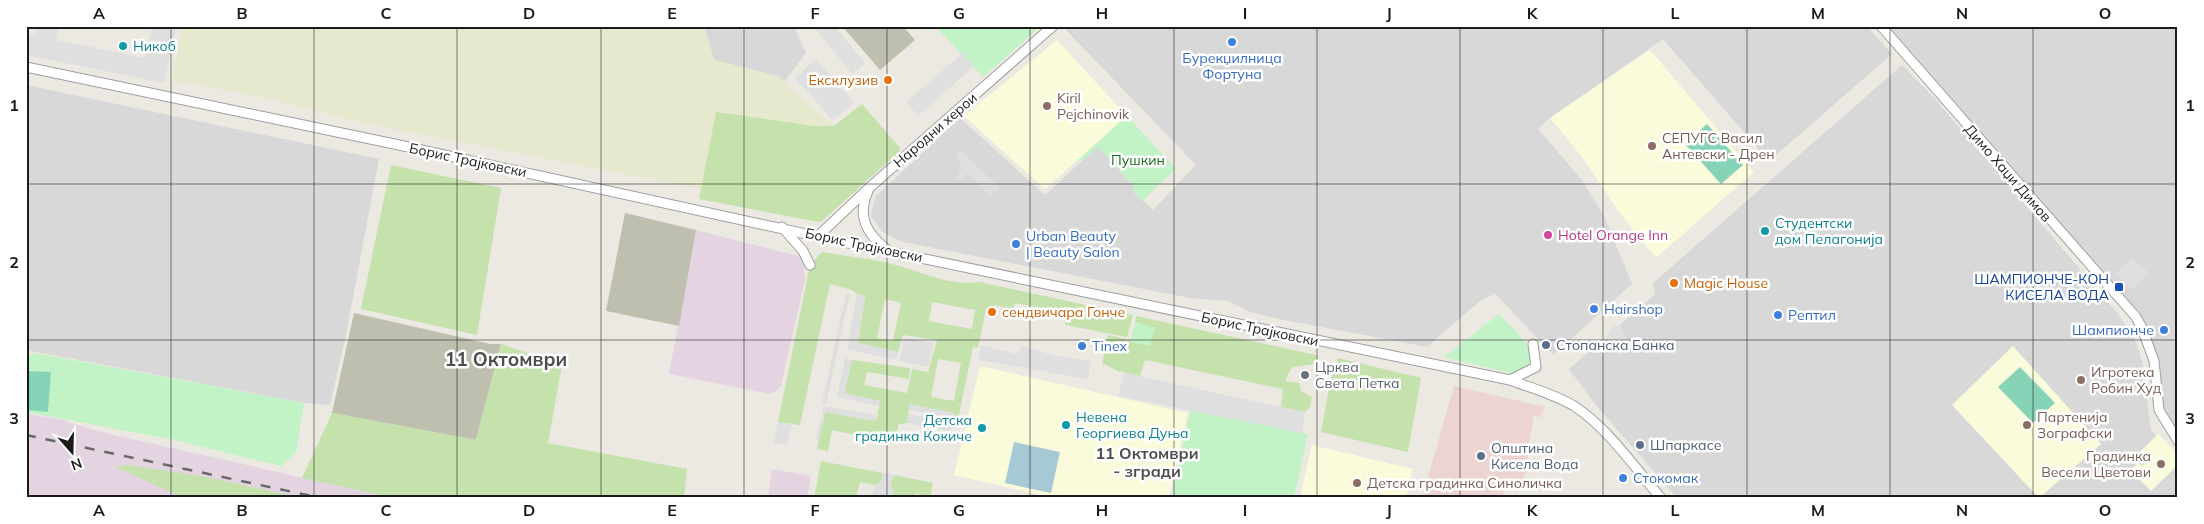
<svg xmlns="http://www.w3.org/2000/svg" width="2204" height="524" viewBox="0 0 2204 524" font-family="Mulish,sans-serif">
<rect width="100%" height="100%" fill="#ece9e2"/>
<g fill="#d9d8d8">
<polygon points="704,26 794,26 806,53 784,82 777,76 714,60"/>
<polygon points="1070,26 1867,26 1892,54 1769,161 1663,39 1550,118 1538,129 1581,179 1604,216 1632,284 1553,355 1495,293 1479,302 1427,347 1269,317 1248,311 1228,301 1190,298 903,242 882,232 871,216 876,196 960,118 1045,195 1098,146 1135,188 1133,192 1153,210 1196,165 1066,30"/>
<polygon points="1881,26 2178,26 2178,441 2157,396 2142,328"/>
<polygon points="1902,65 1934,98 2119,315 2136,342 2142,361 2151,430 2178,458 2178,498 1677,498 1595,404 1569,369 1655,294 1653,283"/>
<polygon points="26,85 379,159 346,335 330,405 304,403 26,350"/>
</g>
<polygon fill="#ebd4d2" points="1454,386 1545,407 1540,417 1534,416 1529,442 1527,469 1517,492 1508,486 1501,498 1422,498"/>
<g fill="#e4d4e1">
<polygon points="696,230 803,257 805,280 781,385 778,390 770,394 669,374"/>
<polygon points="26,414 60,419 97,431 392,498 26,498"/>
<polygon points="772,469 811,476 807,498 768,498"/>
</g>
<g fill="#fafbdb">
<polygon points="1057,40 1127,116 1045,189 964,116"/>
<polygon points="1650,50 1754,172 1656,258 1619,212 1582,157 1550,118"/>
<polygon points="2013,346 2101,444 2039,498 1952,405"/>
<polygon points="980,366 1188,413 1169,498 1054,498 954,475"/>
<polygon points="2158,434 2178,454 2178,465 2151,491 2130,470 2138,463 2142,466 2146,463 2138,454"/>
<polygon points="1312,445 1413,469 1406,498 1300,497"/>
</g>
<g fill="#bebfae">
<polygon points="842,26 903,26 915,40 880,70"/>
<polygon points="625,213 696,230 679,326 606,311"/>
<polygon points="354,313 490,344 501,344 476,440 332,413"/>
</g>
<polygon fill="#e6e9ce" points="183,26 704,26 714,60 777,76 834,126 814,126 716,112 701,189 363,123 265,98 172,80"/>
<g fill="#c5e1ac" fill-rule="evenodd">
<polygon points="862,104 900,148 899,152 822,221 818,222 699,199 716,112 814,126 834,126"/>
<polygon points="391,165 501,188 477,335 361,309"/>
<path d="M 822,252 C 849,257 877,259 903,267 C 929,275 952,286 979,282 L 1133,315 L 1127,337 L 1065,325 L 1064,312 L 1015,303 L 1013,310 L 995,305 L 993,310 L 986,309 L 978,348 L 973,347 L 958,419 L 954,419 L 955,414 L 909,410 L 907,423 L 899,424 L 896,434 L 887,442 L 832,430 L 828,451 L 817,449 L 825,412 L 876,421 L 880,401 L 844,393 L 852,360 L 910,368 L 909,379 L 867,372 L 864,385 L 907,393 L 912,369 L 928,372 L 937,340 L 903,335 L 898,352 L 858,343 L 865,296 L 857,294 L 852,290 L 830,284 L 800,425 L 778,422 L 810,265 ZM 885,299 L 901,303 L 893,341 L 877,338 ZM 932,302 L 975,310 L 972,329 L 929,321 ZM 938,359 L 961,363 L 954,401 L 931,397 Z"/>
<polygon points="1136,316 1316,355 1318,357 1315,364 1292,367 1285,381 1299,383 1301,391 1312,397 1310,407 1305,412 1281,407 1283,389 1145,360 1140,376 1118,371 1102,363 1108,335 1150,345 1154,328 1135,322"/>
<polygon points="501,344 562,365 548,443 687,469 684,498 394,498 302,478 332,413 476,440"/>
<polygon points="1338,358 1421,378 1408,452 1321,432 1330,383"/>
<polygon points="821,461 882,473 882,481 875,485 860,482 856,498 814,498"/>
<polygon points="128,465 201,476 303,498 184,498 115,467"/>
<polygon points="894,475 933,483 930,497 915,493 914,498 891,498 894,490 890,486"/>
</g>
<g fill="#c2f3c7">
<polygon points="935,26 1041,26 983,77"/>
<polygon points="1127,116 1176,169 1142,201 1133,191 1135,188 1098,147 1082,161 1079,159"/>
<path d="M 1499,314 C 1511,327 1540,349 1528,368 L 1511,373 L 1444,357 Z"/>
<polygon points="1135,322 1155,328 1150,346 1130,342"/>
<polygon points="35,353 304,403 296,453 281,466 170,439 26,412 26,357"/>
<polygon points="1190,410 1308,434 1294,498 1172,498"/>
</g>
<g fill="#87d3b8">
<polygon points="1707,124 1743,165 1721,184 1685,144"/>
<polygon points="2020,367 2055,403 2033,423 1998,387"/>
<polygon points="27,371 51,372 48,412 26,410"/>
</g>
<g fill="#dfdfdf">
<polygon points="37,26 59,26 56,40 145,58 152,26 177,26 164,83 26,55 26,33 35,35"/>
<polygon points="813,26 834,26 865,63 852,74"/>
<polygon points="963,53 974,66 918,116 906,102"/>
<polygon points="816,59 854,102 833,120 795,78"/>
<polygon points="961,150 1000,188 990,197 968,173 958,181 957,180 961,166 956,154"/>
<polygon points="2133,258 2149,273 2132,290 2114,274"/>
<polygon points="846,293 850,294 826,404 822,403"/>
<polygon points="857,294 865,296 858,343 898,352 896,360 847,349"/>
<polygon points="1620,326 1631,348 1619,356 1606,337 1612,327"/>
<polygon points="904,338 934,343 928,367 900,361"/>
<polygon points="981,345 1017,354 1022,346 1056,356 1091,361 1088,379 978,360"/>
<polygon points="845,358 852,360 844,393 880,401 879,406 837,397"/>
<polygon points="1124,373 1305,412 1302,433 1118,396"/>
<polygon points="909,404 955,413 954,419 909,410"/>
<polygon points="824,406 876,415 876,421 825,412 819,440 816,439"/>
<polygon points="909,414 953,423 951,431 907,423"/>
<polygon points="778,422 792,424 787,445 774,443"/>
<polygon points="882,472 894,475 890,485 894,490 891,498 872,498 875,485 882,481"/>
</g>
<polygon fill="#a6c9d5" points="1014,442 1060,452 1051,493 1005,483"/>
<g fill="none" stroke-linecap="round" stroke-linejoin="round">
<g stroke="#9f9f9f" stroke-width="11">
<g id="tertiary">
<polyline points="1881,26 2136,317 2142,328 2154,361 2159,410 2178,441"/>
<path d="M 26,67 L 399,145 L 838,241 L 1510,380 C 1531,388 1554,394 1574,406 C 1608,428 1634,467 1661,498"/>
<path d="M 868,191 C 857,216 866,233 886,249"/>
<polyline points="782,227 803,251 810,265"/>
<polyline points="818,236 869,188 1053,26"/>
<polyline points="1510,380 1536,367 1533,344"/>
</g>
</g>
<use href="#tertiary" stroke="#fff" stroke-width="9"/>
<polyline stroke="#696969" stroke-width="2.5" stroke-dasharray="10 10" stroke-linecap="butt" points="26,435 321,498"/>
</g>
<path fill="none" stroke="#1b1b1b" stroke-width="1" stroke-opacity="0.55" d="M 171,26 L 171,498M 314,26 L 314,498M 457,26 L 457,498M 601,26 L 601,498M 744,26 L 744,498M 887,26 L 887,498M 1030,26 L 1030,498M 1174,26 L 1174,498M 1317,26 L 1317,498M 1460,26 L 1460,498M 1603,26 L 1603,498M 1747,26 L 1747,498M 1890,26 L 1890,498M 2033,26 L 2033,498M 26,184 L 2178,184M 26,340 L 2178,340"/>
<g fill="#3f7fe0" stroke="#fff" stroke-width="2">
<circle cx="1232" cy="42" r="5"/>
<circle cx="1016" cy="244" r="5"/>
<circle cx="1594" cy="309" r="5"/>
<circle cx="1778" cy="315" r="5"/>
<circle cx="2164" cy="330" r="5"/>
<circle cx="1082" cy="346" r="5"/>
<circle cx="1623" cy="478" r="5"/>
</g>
<g fill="#0f9aa8" stroke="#fff" stroke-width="2">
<circle cx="123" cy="46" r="5"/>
<circle cx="1765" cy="231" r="5"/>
<circle cx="1066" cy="425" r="5"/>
<circle cx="982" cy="428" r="5"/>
</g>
<g fill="#e8710a" stroke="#fff" stroke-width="2">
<circle cx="888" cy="80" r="5"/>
<circle cx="1674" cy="283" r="5"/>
<circle cx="992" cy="312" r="5"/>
</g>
<g fill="#8d6e63" stroke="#fff" stroke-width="2">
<circle cx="1047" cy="106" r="5"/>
<circle cx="1652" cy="146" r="5"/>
<circle cx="2081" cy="380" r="5"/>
<circle cx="2027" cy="425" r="5"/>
<circle cx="2161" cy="464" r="5"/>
<circle cx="1357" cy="483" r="5"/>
</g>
<circle fill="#d1479c" stroke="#fff" stroke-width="2" cx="1548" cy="235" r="5"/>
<rect fill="#1a4fb4" stroke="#fff" stroke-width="2" x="2114" y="282" width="10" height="10" rx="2.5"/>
<g fill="#5c6f8a" stroke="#fff" stroke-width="2">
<circle cx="1546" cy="345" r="5"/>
<circle cx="1640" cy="445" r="5"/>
<circle cx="1481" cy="456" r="5"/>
</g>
<circle fill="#6b7280" stroke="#fff" stroke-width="2" cx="1305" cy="375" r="5"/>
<g text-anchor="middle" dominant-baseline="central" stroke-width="5" stroke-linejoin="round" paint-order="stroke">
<g font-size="14" fill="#0d838f" stroke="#fff" text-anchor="start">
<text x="133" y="46">Никоб</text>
<text x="1775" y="223">Студентски<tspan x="1775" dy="16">дом Пелагонија</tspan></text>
<text x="1076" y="417">Невена<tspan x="1076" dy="16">Георгиева Дуња</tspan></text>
<text x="972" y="420" text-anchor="end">Детска<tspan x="972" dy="16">градинка Кокиче</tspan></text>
</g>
<g font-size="14" fill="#366cbe" stroke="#fff" text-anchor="start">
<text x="1232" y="58" text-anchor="middle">Бурекџилница<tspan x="1232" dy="16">Фортуна</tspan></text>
<text x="1026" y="236">Urban Beauty<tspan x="1026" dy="16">| Beauty Salon</tspan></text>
<text x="1604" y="309">Hairshop</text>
<text x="1788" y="315">Рептил</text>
<text x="2154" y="330" text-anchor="end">Шампионче</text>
<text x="1092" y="346">Tinex</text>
<text x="1633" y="478">Стокомак</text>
</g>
<g font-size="14" fill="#c56008" stroke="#fff" text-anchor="start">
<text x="878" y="80" text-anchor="end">Ексклузив</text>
<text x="1684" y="283">Magic House</text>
<text x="1002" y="312">сендвичара Гонче</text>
</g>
<g font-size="14" fill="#785e54" stroke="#fff" text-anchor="start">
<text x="1057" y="98">Kiril<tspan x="1057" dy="16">Pejchinovik</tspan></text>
<text x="1662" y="138">СЕПУГС Васил<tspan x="1662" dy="16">Антевски - Дрен</tspan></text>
<text x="2091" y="372">Игротека<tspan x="2091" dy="16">Робин Худ</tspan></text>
<text x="2037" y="417">Партенија<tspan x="2037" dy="16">Зографски</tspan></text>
<text x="2151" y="456" text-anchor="end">Градинка<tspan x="2151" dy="16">Весели Цветови</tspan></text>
<text x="1367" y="483">Детска градинка Синоличка</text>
</g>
<g font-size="14" fill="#1b1b1b" stroke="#fff">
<text transform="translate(935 130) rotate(-41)">Народни херои</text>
<text transform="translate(468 160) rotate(12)">Борис Трајковски</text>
<text transform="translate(2008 173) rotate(49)">Димо Хаџи Димов</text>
<text transform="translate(864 245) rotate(12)">Борис Трајковски</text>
<text transform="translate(1260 329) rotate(12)">Борис Трајковски</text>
</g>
<g font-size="14" fill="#166c20" stroke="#fff">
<text x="1138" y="160">Пушкин</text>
</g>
<g font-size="14" fill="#b23c85" stroke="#fff" text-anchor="start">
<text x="1558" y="235">Hotel Orange Inn</text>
</g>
<g font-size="14" fill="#164399" stroke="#fff" text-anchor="end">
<text x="2109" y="279">ШАМПИОНЧЕ-КОН<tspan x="2109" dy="16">КИСЕЛА ВОДА</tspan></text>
</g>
<g font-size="14" fill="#4e5e75" stroke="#fff" text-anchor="start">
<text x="1556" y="345">Стопанска Банка</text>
<text x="1650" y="445">Шпаркасе</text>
<text x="1491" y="448">Општина<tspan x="1491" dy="16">Кисела Вода</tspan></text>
</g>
<g font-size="14" fill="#5b616d" stroke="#fff" text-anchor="start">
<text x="1315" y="367">Црква<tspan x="1315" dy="16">Света Петка</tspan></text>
</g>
<g font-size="16" font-weight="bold" fill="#4e4e4e" stroke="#fff">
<text x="1147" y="453">11 Октомври<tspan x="1147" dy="18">- згради</tspan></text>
</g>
<g font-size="19" font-weight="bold" fill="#4e4e4e" stroke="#fff">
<text x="506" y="359">11 Октомври</text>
</g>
</g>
<rect width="2204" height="524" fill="none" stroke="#ffffff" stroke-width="55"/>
<g transform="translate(72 452) rotate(160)" stroke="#ffffff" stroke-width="4" paint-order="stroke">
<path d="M0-4L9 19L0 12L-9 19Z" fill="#1b1b1b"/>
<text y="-8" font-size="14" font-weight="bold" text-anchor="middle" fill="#1b1b1b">N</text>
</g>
<rect x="28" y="28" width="2148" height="468" fill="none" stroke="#1b1b1b" stroke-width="2"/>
<g font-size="16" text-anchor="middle" font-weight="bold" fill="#1b1b1b">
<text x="99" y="19">A</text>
<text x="242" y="19">B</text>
<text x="386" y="19">C</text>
<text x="529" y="19">D</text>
<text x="672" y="19">E</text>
<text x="815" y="19">F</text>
<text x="959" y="19">G</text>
<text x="1102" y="19">H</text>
<text x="1245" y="19">I</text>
<text x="1389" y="19">J</text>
<text x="1532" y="19">K</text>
<text x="1675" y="19">L</text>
<text x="1818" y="19">M</text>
<text x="1962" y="19">N</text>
<text x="2105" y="19">O</text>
<text x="14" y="111">1</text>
<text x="2190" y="111">1</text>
<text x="14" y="268">2</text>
<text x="2190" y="268">2</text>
<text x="14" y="424">3</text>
<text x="2190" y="424">3</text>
<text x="99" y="516">A</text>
<text x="242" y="516">B</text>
<text x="386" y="516">C</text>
<text x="529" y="516">D</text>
<text x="672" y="516">E</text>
<text x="815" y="516">F</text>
<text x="959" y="516">G</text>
<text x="1102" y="516">H</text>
<text x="1245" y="516">I</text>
<text x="1389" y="516">J</text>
<text x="1532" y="516">K</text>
<text x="1675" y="516">L</text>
<text x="1818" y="516">M</text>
<text x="1962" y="516">N</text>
<text x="2105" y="516">O</text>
</g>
</svg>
